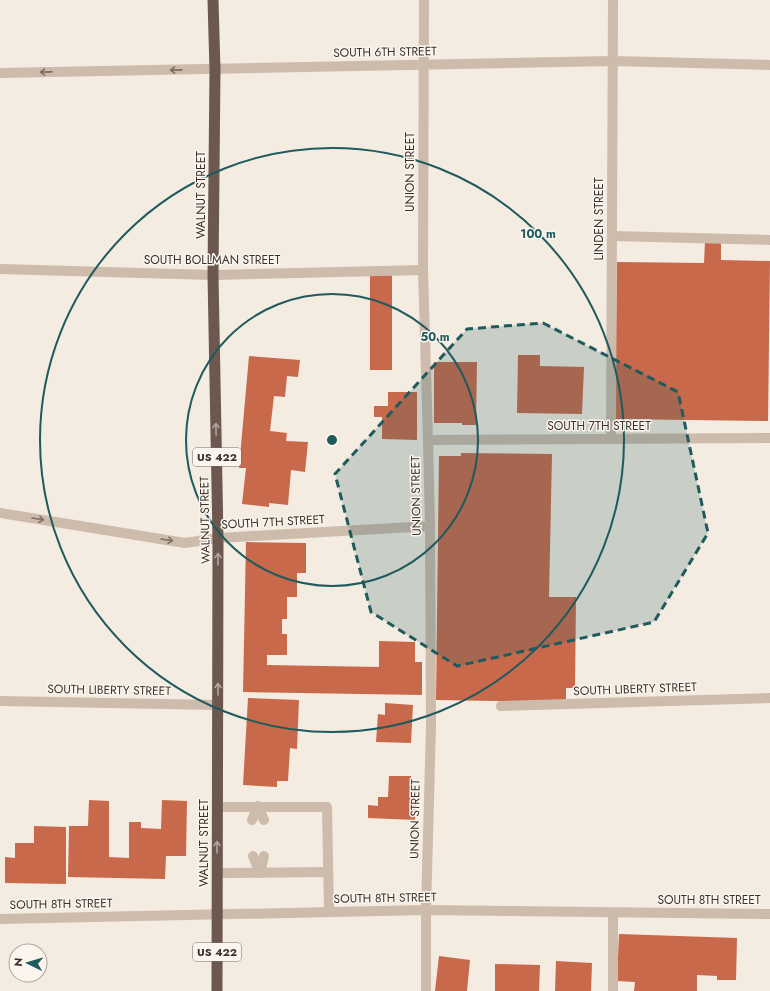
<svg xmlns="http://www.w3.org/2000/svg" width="770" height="991" viewBox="0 0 770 991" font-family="Jost,sans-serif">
<rect width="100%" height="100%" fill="#f4ebe1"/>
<g fill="#c8694b">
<polygon points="705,242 721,242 721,260 770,261 768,421 615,419 617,262 704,263"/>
<polygon points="392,275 392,370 370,370 370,276"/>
<polygon points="518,355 540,355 540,366 584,367 582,414 517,413"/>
<polygon points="249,356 300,360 298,377 287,376 285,397 274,396 270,431 287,433 286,441 308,442 305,472 291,470 288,505 269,503 269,507 242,504 246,468 239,468"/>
<polygon points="434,362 477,362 476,425 462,425 462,423 434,423"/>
<polygon points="388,392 417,392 417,440 382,439 382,417 374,417 374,406 388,406"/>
<polygon points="461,453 552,454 549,597 576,597 575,688 566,688 566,702 436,700 439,456 461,456"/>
<polygon points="246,542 306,543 306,573 297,573 297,597 287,597 287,619 282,619 282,634 287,634 287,655 267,655 267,665 379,667 379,641 415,642 415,662 422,662 422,695 243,692"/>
<polygon points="248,698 299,700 297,749 290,748 288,781 277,781 277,787 243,785"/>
<polygon points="385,703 413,705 411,743 376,742 378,714 385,715"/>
<polygon points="389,776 411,776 411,791 417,792 415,820 368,818 368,805 378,806 378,797 388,797"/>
<polygon points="89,800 109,801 109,857 129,858 129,822 141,822 141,828 161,829 162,800 187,801 186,856 166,856 165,879 68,877 69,826 88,826"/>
<polygon points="34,826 66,827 66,884 5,883 5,857 15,858 15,843 34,843"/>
<polygon points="619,934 737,938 736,980 717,980 717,976 697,975 697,991 634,991 635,982 617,981"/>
<polygon points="439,956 470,960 467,991 435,991"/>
<polygon points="556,961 592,963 591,991 555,991"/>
<polygon points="495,964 540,965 539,991 495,991"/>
</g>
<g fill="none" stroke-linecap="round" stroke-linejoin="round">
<g stroke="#cdbbac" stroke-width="10">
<polyline points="424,0 423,270 428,440"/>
<polyline points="612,236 770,240"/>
<polyline points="0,269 213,275 423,270"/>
<polyline points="611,439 613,0"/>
<polyline points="0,701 218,705"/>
<polyline points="501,706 770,698"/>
<polyline points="217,807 327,807 329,912"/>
<polyline points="252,820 258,806 264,820"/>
<polyline points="253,856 260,873 264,856"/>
<polyline points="217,873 328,872"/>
<polyline points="613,913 613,991"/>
<polyline points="426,991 426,910 431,726 430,526"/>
</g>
<g stroke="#cdbbac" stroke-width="10">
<polyline points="0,73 612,61 770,65"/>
<polyline points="0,513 185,543 218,538 430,526 428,440 770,438"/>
</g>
<polyline stroke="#cdbbac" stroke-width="10" points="0,919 426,910 770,914"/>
<polyline stroke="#6c584f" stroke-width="11" points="213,0 215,70 213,275 218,538 217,991"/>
</g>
<defs><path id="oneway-shaft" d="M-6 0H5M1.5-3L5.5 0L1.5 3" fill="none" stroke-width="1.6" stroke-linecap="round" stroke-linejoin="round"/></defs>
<g stroke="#7d6f65">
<use href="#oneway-shaft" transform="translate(176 70) rotate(179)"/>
<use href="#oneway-shaft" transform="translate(46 72) rotate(179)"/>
<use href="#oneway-shaft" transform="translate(38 519) rotate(9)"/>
<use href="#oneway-shaft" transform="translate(167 540) rotate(9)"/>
</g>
<g stroke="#b4a69e">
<use href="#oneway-shaft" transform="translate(216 429) rotate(-91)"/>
<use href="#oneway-shaft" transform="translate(218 559) rotate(-90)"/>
<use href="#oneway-shaft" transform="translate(218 689) rotate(-90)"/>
<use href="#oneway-shaft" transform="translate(217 847) rotate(-90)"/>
</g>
<path fill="#1f5a5e" fill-opacity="0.2" stroke="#1f5a5e" stroke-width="3" stroke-dasharray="8 5" stroke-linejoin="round" d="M 543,323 L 678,392 L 708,533 L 654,622 L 457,666 L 371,612 L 335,474 L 467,329 Z"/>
<g fill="none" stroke="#1f5a5e" stroke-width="2">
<circle cx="332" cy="440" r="146"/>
<circle cx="332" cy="440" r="292"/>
</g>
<g text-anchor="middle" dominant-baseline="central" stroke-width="3" stroke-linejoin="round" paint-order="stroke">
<g fill="#fbf5ee" stroke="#756b66" stroke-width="1">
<rect x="193" y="448" width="48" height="18" rx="3"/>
<rect x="193" y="943" width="48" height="18" rx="3"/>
</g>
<g font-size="11" font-weight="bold" fill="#3b302b">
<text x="217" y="457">US 422</text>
<text x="217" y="952">US 422</text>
</g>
<g font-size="12" fill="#3b302b" stroke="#fbf5ee">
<text transform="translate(385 52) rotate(-1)">SOUTH 6TH STREET</text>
<text transform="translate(410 172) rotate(-90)">UNION STREET</text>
<text transform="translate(201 195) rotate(-90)">WALNUT STREET</text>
<text transform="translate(599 219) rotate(-90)">LINDEN STREET</text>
<text x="212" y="260">SOUTH BOLLMAN STREET</text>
<text x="599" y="426">SOUTH 7TH STREET</text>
<text transform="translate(416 496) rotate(-91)">UNION STREET</text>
<text transform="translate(205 520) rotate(-91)">WALNUT STREET</text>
<text transform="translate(273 522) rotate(-3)">SOUTH 7TH STREET</text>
<text transform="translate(635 689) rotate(-2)">SOUTH LIBERTY STREET</text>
<text transform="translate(109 690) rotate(1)">SOUTH LIBERTY STREET</text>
<text transform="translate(415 819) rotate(-89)">UNION STREET</text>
<text transform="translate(204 843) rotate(-90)">WALNUT STREET</text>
<text transform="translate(385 898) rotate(-1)">SOUTH 8TH STREET</text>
<text x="709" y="900">SOUTH 8TH STREET</text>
<text transform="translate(61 904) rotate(-1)">SOUTH 8TH STREET</text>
</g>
</g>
<circle cx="332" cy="440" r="6" fill="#1f5a5e" stroke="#fbf5ee" stroke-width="2"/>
<g font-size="12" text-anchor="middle" font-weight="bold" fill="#1f5a5e" stroke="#fbf5ee" stroke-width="3" stroke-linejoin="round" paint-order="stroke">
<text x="538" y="238">100 m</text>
<text x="435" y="341">50 m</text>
</g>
<g transform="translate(28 963) rotate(275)"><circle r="19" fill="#fbf5ee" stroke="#aea6a0"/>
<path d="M0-3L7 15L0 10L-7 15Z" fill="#1f5a5e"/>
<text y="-6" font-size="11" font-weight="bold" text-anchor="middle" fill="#3b302b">N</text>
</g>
</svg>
